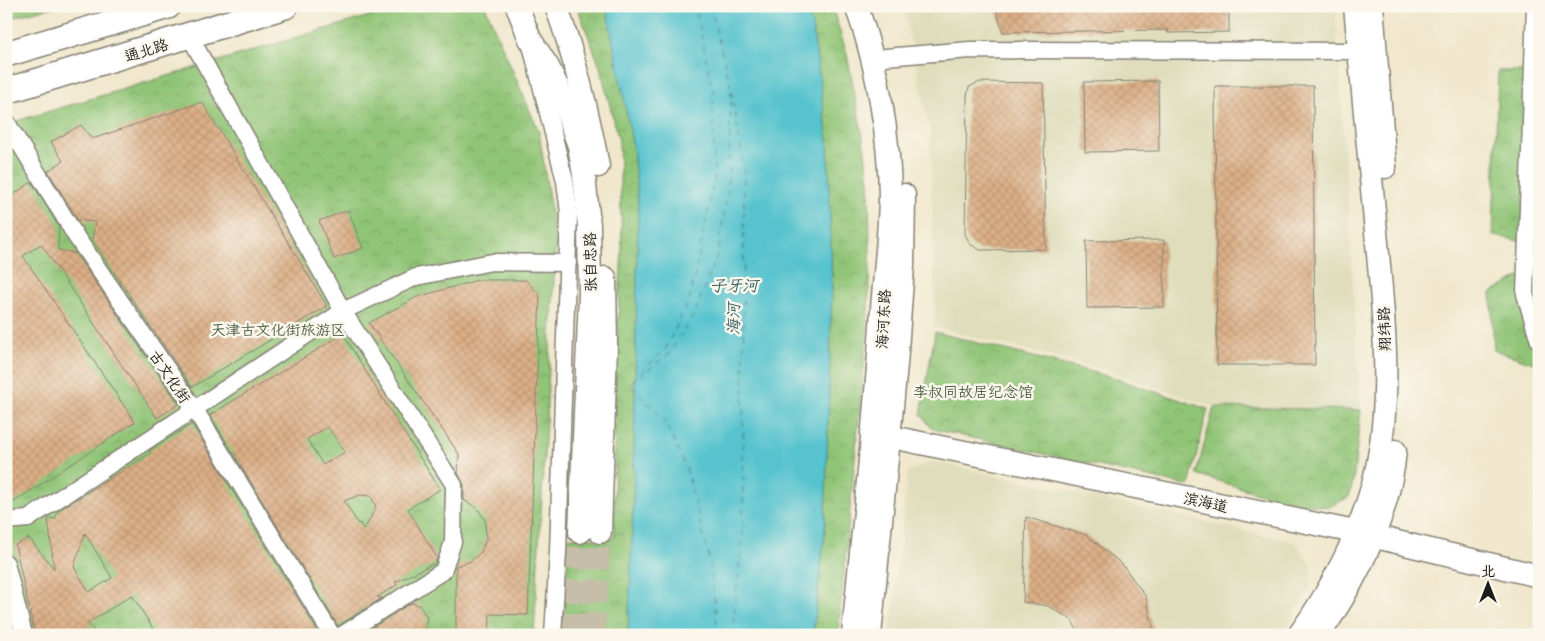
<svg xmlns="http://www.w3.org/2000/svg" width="1545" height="641" viewBox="0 0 1545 641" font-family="'Playpen Sans','LXGW WenKai TC',sans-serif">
<defs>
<pattern id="park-crowns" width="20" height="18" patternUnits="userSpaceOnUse" patternTransform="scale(1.25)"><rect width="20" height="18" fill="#90c476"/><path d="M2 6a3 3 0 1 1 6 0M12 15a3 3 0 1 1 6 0" fill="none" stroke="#7ca866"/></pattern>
<pattern id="building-cross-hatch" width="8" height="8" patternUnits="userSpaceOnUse" patternTransform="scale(1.25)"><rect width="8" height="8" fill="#dcaf86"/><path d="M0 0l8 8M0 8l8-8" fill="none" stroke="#bc9673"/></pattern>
</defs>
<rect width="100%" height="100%" fill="#fbf7ec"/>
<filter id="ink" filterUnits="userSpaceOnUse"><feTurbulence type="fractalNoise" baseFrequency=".02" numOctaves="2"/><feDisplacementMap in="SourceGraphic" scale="10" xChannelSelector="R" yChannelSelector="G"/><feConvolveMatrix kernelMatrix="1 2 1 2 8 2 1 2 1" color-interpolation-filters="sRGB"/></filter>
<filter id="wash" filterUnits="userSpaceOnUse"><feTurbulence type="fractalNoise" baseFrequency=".0096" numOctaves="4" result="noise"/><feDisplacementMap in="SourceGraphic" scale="20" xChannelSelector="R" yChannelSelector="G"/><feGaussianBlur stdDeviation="1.12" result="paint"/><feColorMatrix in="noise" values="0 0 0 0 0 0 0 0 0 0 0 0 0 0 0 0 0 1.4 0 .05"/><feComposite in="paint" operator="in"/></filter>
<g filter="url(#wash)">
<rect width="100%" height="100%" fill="#f0e7cc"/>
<g fill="#dfddbb">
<polygon points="903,6 1335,6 1361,410 1214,407 1110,371 934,327 935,304 930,130"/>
<polygon points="931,461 1295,542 1311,564 1310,588 1283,635 890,635 908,472"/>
</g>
<g fill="url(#park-crowns)" stroke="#567049">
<polygon points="6,6 57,6 6,19"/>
<polygon points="403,6 485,6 539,132 556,245 534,635 6,635 6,124"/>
<polygon points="577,6 832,6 847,54 863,138 869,181 870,265 867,333 838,635 563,635 569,537 614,539 615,368 622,250 619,141 600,67"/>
<polygon points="1498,71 1539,71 1539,165 1524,164 1523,242 1493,235"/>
<polygon points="1539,266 1539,365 1494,350 1491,293"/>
<polygon points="935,332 1108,376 1208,409 1189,486 932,429 921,414"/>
<polygon points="1214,407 1361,410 1353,482 1349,497 1329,507 1308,505 1267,496 1196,474"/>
</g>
<polygon fill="#56c3ce" stroke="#397075" points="606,6 808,6 813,31 828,141 832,284 825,532 813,635 628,635 633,513 638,207 633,147"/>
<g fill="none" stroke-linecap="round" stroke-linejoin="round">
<g stroke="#335f63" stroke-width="1" stroke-dasharray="6 5" stroke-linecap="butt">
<polyline points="710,6 731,88 744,170 743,532 732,635"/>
<polyline points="633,380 665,350 690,298 714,181 713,92 695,6"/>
<polyline points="718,635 710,561 686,468 665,421 629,384 668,355 694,315 717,256 728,190 731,91"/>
</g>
</g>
<g id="blocks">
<g fill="url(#building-cross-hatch)" fill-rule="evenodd">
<polygon points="995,6 1229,6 1229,32 1168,33 1168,30 1003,32"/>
<polygon points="1158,81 1159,151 1085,152 1084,82"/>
<polygon points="980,82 1043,83 1046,249 980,250 970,244 965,234 967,96 969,87"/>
<polygon points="1215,86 1313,86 1315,365 1217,365"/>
<polygon points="202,102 327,306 192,387 92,240 95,222 78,220 48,171 63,161 51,142 81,125 92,139"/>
<polygon points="30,183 32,183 59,227 58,250 75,253 179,404 157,418 41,244 23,256 135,422 6,507 6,200"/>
<polygon points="348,210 363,248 334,259 319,221"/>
<polygon points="1164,240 1164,307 1087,308 1086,241"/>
<polygon points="478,280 526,280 540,295 528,615 490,614 489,635 456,635 456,566 471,561 481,552 486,539 485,520 477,508 464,500 464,485 458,473 459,454 369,323 417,297"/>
<path d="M 343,334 L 387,406 L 440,489 L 408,509 L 437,558 L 435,563 L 395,582 L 397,585 L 377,597 L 382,598 L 338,626 L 210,415 ZM 328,427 L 345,452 L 323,465 L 307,439 ZM 360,495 L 371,496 L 376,507 L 364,530 L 360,523 L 358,524 L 344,501 Z"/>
<path d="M 192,424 L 320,635 L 157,635 L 132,595 L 88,623 L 96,635 L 35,635 L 15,545 L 29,538 L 54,569 L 48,518 L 55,519 L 59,510 L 151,453 L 149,451 ZM 85,533 L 112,578 L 89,592 L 74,567 Z"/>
<polygon points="1026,517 1086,535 1122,564 1146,597 1155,635 1079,635 1072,620 1048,606 1023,602"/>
<polygon points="411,603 419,605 427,617 425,635 361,635"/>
</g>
</g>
</g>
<g filter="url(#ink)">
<use href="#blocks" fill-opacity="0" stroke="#868274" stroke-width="1"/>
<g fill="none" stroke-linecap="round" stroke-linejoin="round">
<g stroke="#c6bea9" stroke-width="22" stroke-dasharray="22 11" stroke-linecap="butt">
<polyline points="572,635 580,532"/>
<polyline points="594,635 600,532"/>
</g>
<g stroke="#868274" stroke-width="19">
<g id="street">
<polyline points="1535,6 1525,294 1539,341"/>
<polyline points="189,35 343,311 416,277 492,262 568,263"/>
<polyline points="532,49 565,181 569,213 558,552 553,635"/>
<polyline points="885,57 970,50 1370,51"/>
<polyline points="6,121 77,238 194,408 332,635"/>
<polyline points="6,521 28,519 343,311 454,485 453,542 443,571 342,635"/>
<polyline points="6,563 24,635"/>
</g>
</g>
<g stroke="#868274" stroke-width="25">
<g id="secondary">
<polyline points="517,6 530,39 548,67 559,90 579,146 584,175 589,225 590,295 580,532"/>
<path d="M 556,6 C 575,57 588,113 598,166"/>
<polyline points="1372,6 1385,167"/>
<polyline points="872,433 1355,532 1539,576"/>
<polyline points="600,532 606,345 605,278"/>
<path d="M 853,635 C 863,526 876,417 882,308 C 885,272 889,235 890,199 C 890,140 877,61 856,6"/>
<polyline points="870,635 896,365 903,266 904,195"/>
<path d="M 1299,635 C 1333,588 1363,528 1376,472 C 1393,394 1383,310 1376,232 C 1369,156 1362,81 1355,6"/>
<path d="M 1319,635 C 1356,581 1389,517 1395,451"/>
</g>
</g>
<g stroke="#868274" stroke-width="28">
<g id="primary">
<polyline points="6,54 168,6"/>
<polyline points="6,91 285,6"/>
</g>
</g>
<use href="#street" stroke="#fff" stroke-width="16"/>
<use href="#secondary" stroke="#fff" stroke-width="22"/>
<use href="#primary" stroke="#fff" stroke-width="25"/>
</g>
</g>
<g text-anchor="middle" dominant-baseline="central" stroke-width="5" stroke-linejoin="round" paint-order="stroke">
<g font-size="15" fill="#1c1c1c" stroke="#fbf7ec">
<text transform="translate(146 49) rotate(-17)">通北路</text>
<text transform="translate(589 262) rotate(-91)">张自忠路</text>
<text transform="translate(882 319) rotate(-87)">海河东路</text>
<text transform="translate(1383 329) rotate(-92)">翔纬路</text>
<text transform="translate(171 376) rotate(56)">古文化街</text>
<text transform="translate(1206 501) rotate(12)">滨海道</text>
</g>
<g font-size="15" fill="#4a5f40" stroke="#fbf7ec">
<text x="278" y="328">天津古文化街旅游区</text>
<text x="973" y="390">李叔同故居纪念馆</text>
</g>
<g font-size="16" font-style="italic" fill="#335f63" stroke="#fbf7ec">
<text x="734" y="284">子牙河</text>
<text transform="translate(732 319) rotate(-90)">海河</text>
</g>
</g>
<rect width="1545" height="641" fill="none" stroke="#fbf7ec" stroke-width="25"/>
<g transform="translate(1488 584)" stroke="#fbf7ec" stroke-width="4" paint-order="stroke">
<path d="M0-4L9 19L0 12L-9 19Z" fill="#1c1c1c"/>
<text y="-8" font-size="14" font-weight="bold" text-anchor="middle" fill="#1c1c1c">北</text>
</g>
</svg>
